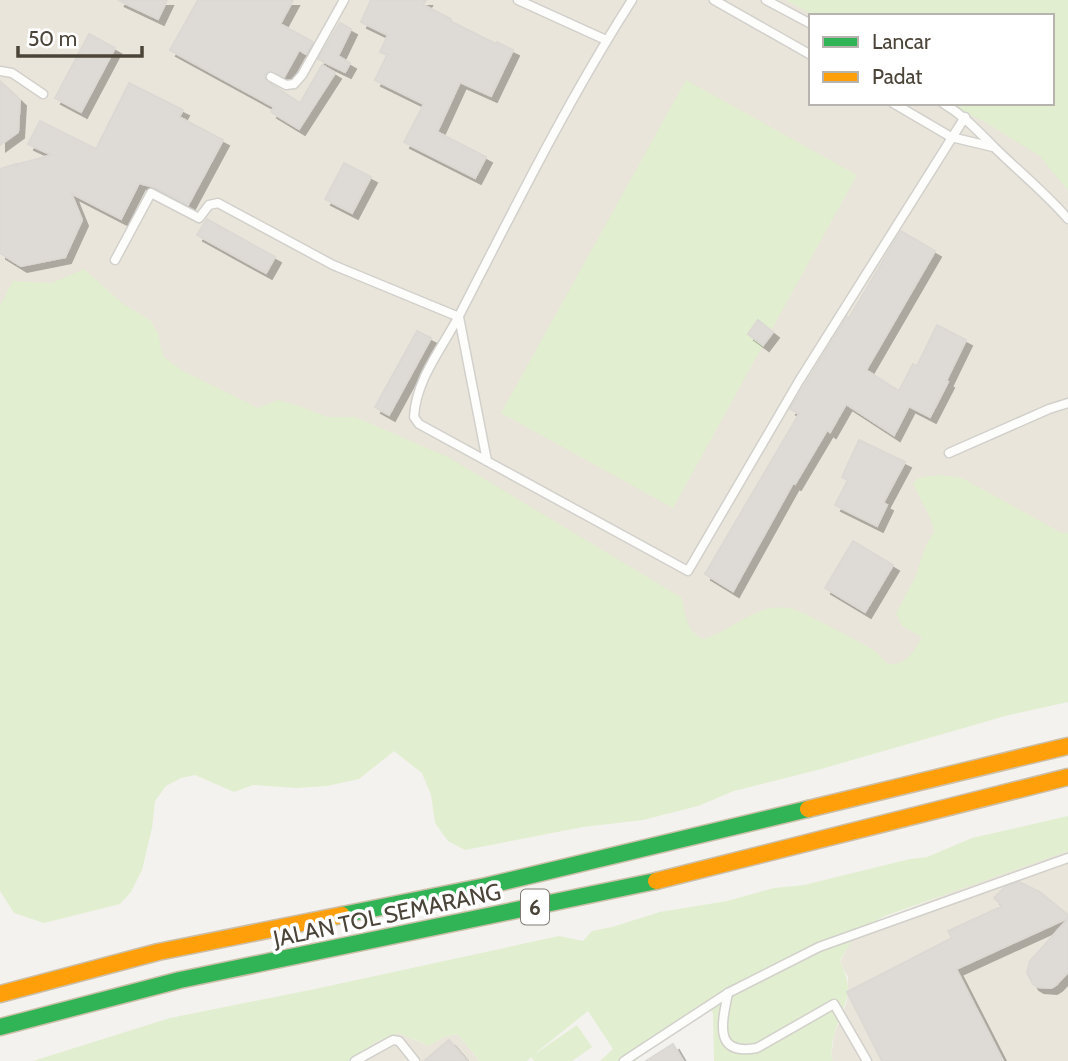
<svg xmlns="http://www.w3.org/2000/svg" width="1068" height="1061" viewBox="0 0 1068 1061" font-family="Cabin,sans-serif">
<defs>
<filter id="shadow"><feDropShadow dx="6" dy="6" stdDeviation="0" flood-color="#0004"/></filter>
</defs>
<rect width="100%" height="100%" fill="#f4f2ee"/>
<g fill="#eae5da" fill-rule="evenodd">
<path d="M 0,0 L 1068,0 L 1068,696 L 804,751 L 0,513 ZM 811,16 L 1052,16 L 1052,103 L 811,103 Z"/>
<polygon points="1068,851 1068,1061 833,1061 831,1058 834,1035 847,1001 848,977 840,962 851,940 869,924 973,884"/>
<polygon points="399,1033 429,1046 443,1037 457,1034 480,1061 356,1061 373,1043"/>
</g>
<g fill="#e1eecf">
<polygon points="786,0 1068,0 1068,191 1040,156 985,122 947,103 1052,103 1052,16 815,16"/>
<polygon points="686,80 857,175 673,508 501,413"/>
<path d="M 84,269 L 123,304 L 150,320 L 158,333 L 163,356 L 181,370 L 258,408 L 278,400 L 302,407 L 327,417 L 355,417 L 448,457 L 682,598 C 685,614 686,631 703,639 C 735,630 755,601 793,609 C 804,612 864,644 875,651 C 881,656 884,664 892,664 C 907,665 915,649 922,637 L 902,626 L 896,613 L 915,578 L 926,545 L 934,532 L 930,517 L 913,484 L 918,478 L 938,475 L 962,478 L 1060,532 L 1068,533 L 1068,702 L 1009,715 L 821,769 L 734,791 L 698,806 L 643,820 L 583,827 L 465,850 L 448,841 L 435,823 L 431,795 L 422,773 L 394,751 L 359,779 L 327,786 L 296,788 L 253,785 L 234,792 L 195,775 L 181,778 L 166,786 L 155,801 L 152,828 L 142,870 L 131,892 L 120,904 L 44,923 L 14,913 L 0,891 L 0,306 L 13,281 L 52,283 Z"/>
<path d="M 1068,816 L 1068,851 L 885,916 C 861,928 852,938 840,961 C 857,996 842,1004 834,1035 C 832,1042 832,1050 831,1057 L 833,1061 L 714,1061 L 713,1013 L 706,1005 L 649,1046 L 636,1061 L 600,1061 L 613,1049 L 588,1011 L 532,1056 L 577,1025 L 592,1047 L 572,1061 L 534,1061 L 531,1057 L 527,1061 L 480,1061 L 457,1034 L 443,1037 L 429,1046 L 399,1033 L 373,1043 L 356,1061 L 33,1061 L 170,1018 L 315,989 L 559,936 L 583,941 L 592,931 L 612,927 L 660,912 L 727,901 L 774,888 L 804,885 L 910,859 L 927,857 L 972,838 Z"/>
</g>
<g fill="#dedbd6" stroke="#dcd9d4" stroke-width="2" filter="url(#shadow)">
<polygon points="118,0 167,0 158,19"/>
<polygon points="198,0 293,0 280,24 313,42 306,54 299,50 284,77 270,71 265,75 265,80 300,103 322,65 335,73 299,129 271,112 274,107 170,50"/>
<polygon points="371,0 426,0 423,5 451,19 450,21 496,44 497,42 513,50 491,96 460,82 437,132 486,157 475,178 404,142 424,104 375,80 387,55 380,52 388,35 361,22"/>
<polygon points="340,23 351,29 338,56 350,63 345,72 318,59"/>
<polygon points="89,34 115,48 81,112 55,98"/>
<polygon points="0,81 20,100 18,132 0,145"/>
<polygon points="129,83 183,110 179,117 223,140 188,205 154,187 139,183 121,219 71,193 82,220 65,257 21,266 0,253 0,169 16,164 16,168 18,164 52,155 28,144 40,121 96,149"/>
<polygon points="344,163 371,177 352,213 325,199"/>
<polygon points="207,219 275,257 266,273 197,235"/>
<polygon points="901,231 935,251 866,370 899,391 913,364 917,366 937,325 966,340 946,381 948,382 930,417 909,406 894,435 846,404 830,432 827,430 795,484 793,483 733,591 705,574 799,414 790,409 847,317 849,318"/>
<polygon points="758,320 773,332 763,345 748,334"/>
<polygon points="417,331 431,338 389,415 375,407"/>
<polygon points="859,440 905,462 883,503 887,505 877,526 835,505 848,480 842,477"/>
<polygon points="853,541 893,565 865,612 825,588"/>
<polygon points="1019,882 1040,892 1068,915 1068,918 956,969 1003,1061 882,1061 847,992 952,938 948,931 1003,906 994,898 1005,887"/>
<polygon points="1068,919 1068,972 1056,985 1051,988 1038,987 1033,984 1027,973 1030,961"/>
<polygon points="449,1040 467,1061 424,1061"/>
<polygon points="673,1044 683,1061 646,1061"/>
</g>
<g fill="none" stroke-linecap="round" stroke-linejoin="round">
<g stroke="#d2d0cb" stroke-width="11">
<g id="lane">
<polyline points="518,0 606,40"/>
<path d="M 632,0 C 568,100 515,207 461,312 C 444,346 416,378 414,417 L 419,424 L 688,571 L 799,381 L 965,117"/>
<polyline points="714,0 811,55"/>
<polyline points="766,0 811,24"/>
<polyline points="0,71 12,73 43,94"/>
<polyline points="271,77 286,85 294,84 302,75 344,0"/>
<polyline points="893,103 951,137 993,147"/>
<path d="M 943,103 C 964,116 976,129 993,146 C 1018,171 1045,192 1068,219"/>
<polyline points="115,260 151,193 199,218 209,205 218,203 333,265 459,317 487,461"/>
<polyline points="949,453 1049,409 1068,403"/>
<path d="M 728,993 C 722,1023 713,1056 757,1048 L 834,1004 L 867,1061"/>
<polyline points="355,1061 393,1040 399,1041 415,1061"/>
<polyline points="624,1061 728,993 819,947 1068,858"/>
</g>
</g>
<g stroke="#ccbfa9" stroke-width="19">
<g id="fast">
<polyline points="342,915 486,886 808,809"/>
<polyline points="0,1027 180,980 656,881"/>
</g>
</g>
<g stroke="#ccbfa9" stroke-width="19">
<g id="slow">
<polyline points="808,809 1068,746"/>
<polyline points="656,881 1068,777"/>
<polyline points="0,994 158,952 342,915"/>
</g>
</g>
<use href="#lane" stroke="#fdfdfc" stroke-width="8"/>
<use href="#fast" stroke="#30b455" stroke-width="16"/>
<use href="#slow" stroke="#ff9f0a" stroke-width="16"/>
</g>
<g text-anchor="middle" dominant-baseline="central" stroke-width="7" stroke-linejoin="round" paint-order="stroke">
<rect fill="#fff" stroke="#817c74" stroke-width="2" x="521" y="889.5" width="28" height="35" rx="5"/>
<g font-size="21" font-weight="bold" fill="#4b4439">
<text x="535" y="907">6</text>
</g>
<g font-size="23" fill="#4b4439" stroke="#fff">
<text transform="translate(387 915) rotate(-12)">JALAN TOL SEMARANG</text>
</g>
</g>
<rect x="809" y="14" width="245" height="91" fill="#ffffff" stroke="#b7b4b0" stroke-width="2"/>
<rect x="823" y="37" width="35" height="10" fill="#30b455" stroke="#b7b4b0" stroke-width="2"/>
<text x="872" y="49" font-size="21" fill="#4b4439">Lancar</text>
<rect x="823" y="72" width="35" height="10" fill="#ff9f0a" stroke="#b7b4b0" stroke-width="2"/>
<text x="872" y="84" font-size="21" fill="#4b4439">Padat</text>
<path d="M18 46v10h124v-10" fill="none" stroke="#4b4439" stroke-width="3.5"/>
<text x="28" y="46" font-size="21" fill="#4b4439" stroke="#ffffff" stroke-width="5" paint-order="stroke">50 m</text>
</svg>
